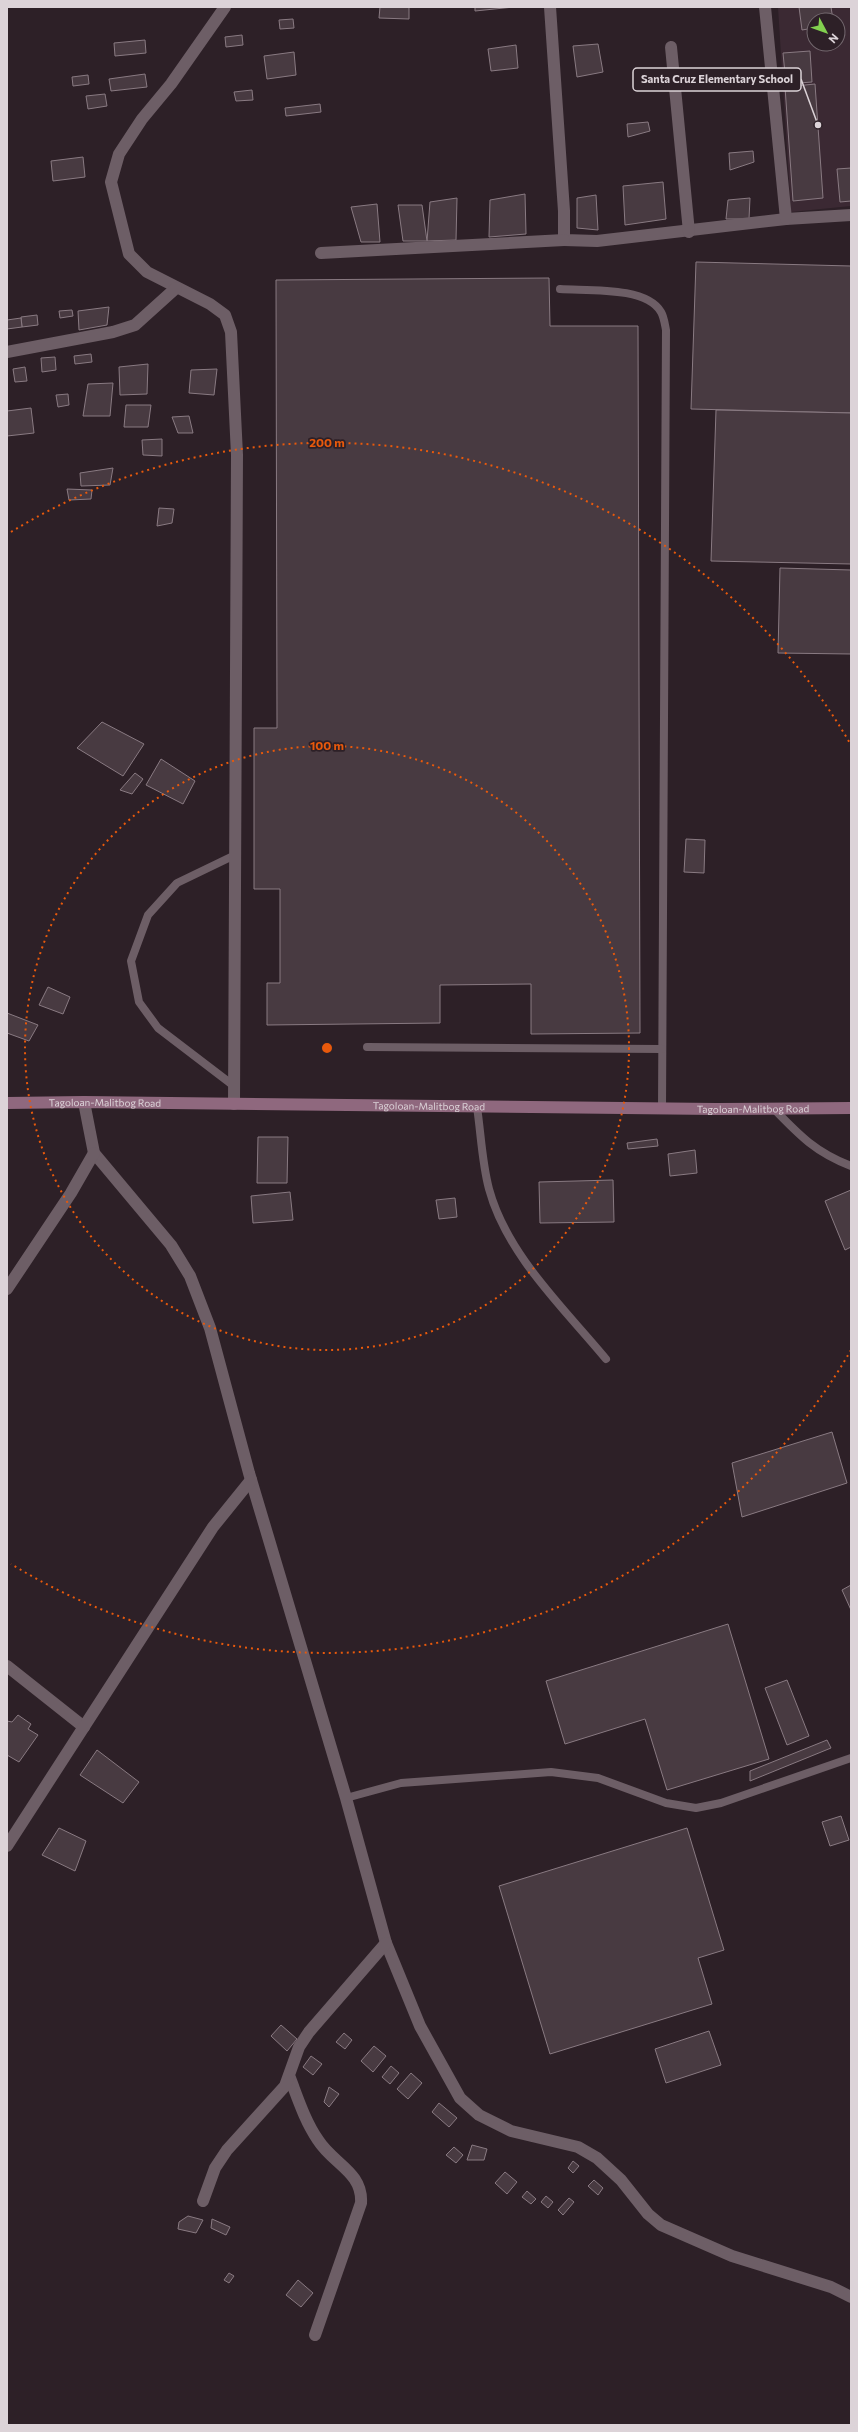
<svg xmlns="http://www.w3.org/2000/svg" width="858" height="2432" viewBox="0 0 858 2432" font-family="Commissioner,sans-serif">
<rect width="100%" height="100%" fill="#2d2027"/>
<path fill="#3b2933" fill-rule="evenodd" d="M 778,7 L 851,7 L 851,206 L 791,212 ZM 814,20 L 838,20 L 838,44 L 814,44 Z"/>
<g fill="#483a41" stroke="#897a82">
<polygon points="380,7 409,7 409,19 379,18"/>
<polygon points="475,7 514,7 475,11"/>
<polygon points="799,7 831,7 833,20 814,20 814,28 802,30"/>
<polygon points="293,19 294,28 280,29 279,20"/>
<polygon points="242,35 243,45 226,47 225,37"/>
<polygon points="145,40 146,53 115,56 114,43"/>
<polygon points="598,44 603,72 577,77 573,46"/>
<polygon points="516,45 518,68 491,71 488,49"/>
<polygon points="810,51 812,82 786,84 783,53"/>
<polygon points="294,52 296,75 267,79 264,56"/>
<polygon points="145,74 147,87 111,91 109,79"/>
<polygon points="88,75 89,84 73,86 72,77"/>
<polygon points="815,84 823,198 793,201 785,87"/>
<polygon points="252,90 253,100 236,101 234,92"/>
<polygon points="105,94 107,106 88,109 86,96"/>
<polygon points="320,104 321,112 286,116 285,108"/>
<polygon points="648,122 650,131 628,137 627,124"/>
<polygon points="753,151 754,162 730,170 729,153"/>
<polygon points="83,157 85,177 53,181 51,161"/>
<polygon points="851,168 851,201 840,202 837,169"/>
<polygon points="663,182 666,219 625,225 623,186"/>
<polygon points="525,194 526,234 489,237 490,200"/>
<polygon points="596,195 598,230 577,228 577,198"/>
<polygon points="457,198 456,240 427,241 430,202"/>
<polygon points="750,198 749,219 726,219 728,200"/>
<polygon points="377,204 380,242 361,242 351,207"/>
<polygon points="398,205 422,205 427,241 403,241"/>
<polygon points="696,262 851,266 851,413 691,409"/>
<polygon points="549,278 550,326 638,326 640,1033 531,1034 531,984 440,985 440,1023 267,1025 267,983 280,983 280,889 254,889 254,728 277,728 276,280"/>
<polygon points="109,307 107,325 79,330 78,311"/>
<polygon points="72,310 73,316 60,318 59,311"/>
<polygon points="37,315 38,325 22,327 21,317"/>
<polygon points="21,318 22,327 7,329 7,320"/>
<polygon points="91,354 92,362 75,364 74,356"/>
<polygon points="55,357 56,370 42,372 41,358"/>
<polygon points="148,364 147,394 120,395 119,367"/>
<polygon points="25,367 27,381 15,382 13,369"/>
<polygon points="217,369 214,395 189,393 191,370"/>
<polygon points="113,383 110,416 83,416 88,384"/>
<polygon points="68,394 69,405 58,407 56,395"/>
<polygon points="126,405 151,405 148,427 124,427"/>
<polygon points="31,408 34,433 7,436 7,411"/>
<polygon points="716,410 851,413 851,564 711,561"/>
<polygon points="189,416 193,433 178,433 172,417"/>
<polygon points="162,439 162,456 143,455 142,440"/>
<polygon points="113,468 110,485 81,486 80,473"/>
<polygon points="67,489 92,490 91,499 69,500"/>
<polygon points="159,508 174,509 172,523 157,526"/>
<polygon points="780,568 851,570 851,654 778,653"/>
<polygon points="102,722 144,744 123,776 77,748"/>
<polygon points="161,759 195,781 183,804 146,785"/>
<polygon points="135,773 143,779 132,794 120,790"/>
<polygon points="686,839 705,840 704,873 684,872"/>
<polygon points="48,987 70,997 63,1014 39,1005"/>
<polygon points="7,1013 38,1025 29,1041 7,1033"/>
<polygon points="258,1137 288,1137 287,1183 257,1183"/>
<polygon points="657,1139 658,1146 628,1149 627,1143"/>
<polygon points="695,1150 697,1173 670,1176 668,1154"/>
<polygon points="613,1180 614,1222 540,1223 539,1182"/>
<polygon points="851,1190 851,1247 845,1250 825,1201"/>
<polygon points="290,1192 293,1220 253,1223 251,1196"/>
<polygon points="455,1198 457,1217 439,1219 436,1200"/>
<polygon points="832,1432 847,1483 742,1517 732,1463"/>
<polygon points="851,1585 851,1610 842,1590"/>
<polygon points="728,1624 769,1759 667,1790 645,1719 565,1744 546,1681"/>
<polygon points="787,1680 809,1736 787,1745 765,1688"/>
<polygon points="18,1715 31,1724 28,1729 38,1735 19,1762 7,1755 7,1721 12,1722"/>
<polygon points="827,1740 831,1748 750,1781 750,1771"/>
<polygon points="97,1750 139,1782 123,1803 80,1775"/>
<polygon points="841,1816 849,1840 830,1846 822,1822"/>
<polygon points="59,1828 86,1841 75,1871 42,1855"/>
<polygon points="687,1828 724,1950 698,1958 712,2004 550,2054 499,1886"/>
<polygon points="281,2025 297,2039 287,2051 271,2036"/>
<polygon points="709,2031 721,2065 666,2083 655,2049"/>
<polygon points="344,2033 352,2040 345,2049 336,2042"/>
<polygon points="374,2046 386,2056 373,2072 361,2061"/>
<polygon points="311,2056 322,2064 313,2075 303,2067"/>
<polygon points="391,2066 399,2073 390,2084 382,2077"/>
<polygon points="411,2073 422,2083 408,2099 397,2089"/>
<polygon points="329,2087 339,2094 329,2107 324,2102"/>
<polygon points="439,2103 457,2118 449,2127 432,2112"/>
<polygon points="472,2145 487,2149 484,2160 467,2160"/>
<polygon points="454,2147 463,2155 456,2163 446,2155"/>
<polygon points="573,2161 579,2166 573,2173 568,2168"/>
<polygon points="505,2172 517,2182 507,2194 495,2183"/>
<polygon points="594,2180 603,2188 598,2195 588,2186"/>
<polygon points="527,2191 536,2199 531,2204 522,2197"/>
<polygon points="546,2196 553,2202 548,2208 541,2202"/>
<polygon points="569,2198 574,2202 563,2215 558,2210"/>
<polygon points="188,2216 203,2220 196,2233 178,2229 179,2222"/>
<polygon points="212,2219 230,2227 226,2235 211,2228"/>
<polygon points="229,2273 234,2276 229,2283 224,2280"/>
<polygon points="298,2280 313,2293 301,2307 286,2295"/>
</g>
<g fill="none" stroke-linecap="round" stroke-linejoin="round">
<g stroke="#6d5e66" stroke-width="8">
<path d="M 560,289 C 587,291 646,286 661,312 C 664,317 665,325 666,330 L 662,1109"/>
<polyline points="367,1047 662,1049"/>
<polyline points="234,1086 158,1028 139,1002 131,961 148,915 177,883 235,855"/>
<path d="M 477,1107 C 481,1134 482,1163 489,1189 C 507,1255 563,1307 606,1359"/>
<path d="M 773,1108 C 799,1135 815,1152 851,1166"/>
<polyline points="346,1798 401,1783 551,1772 598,1778 666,1803 696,1808 721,1803 851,1758"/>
</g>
<g stroke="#6d5e66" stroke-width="12">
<polyline points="225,7 171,84 142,119 119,154 111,182 129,254 147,272 210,304 225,315 231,332 237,455 234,1104"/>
<polyline points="550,7 564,211 564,240 597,241 786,219 851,215"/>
<polyline points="765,7 786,219"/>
<polyline points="671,47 689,232"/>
<polyline points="321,253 564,240"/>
<polyline points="7,352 113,332 135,325 176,288"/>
<polyline points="84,1102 94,1153 171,1245 190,1276 210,1328 249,1473 346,1798 386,1943 420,2026 460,2098 479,2115 511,2131 578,2147 597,2158 621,2180 648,2214 661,2225 732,2256 831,2287 851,2297"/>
<polyline points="7,1289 71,1193 94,1153"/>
<polyline points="7,1666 84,1727"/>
<polyline points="7,1846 213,1527 251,1480"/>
<path d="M 290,2078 C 298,2099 305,2121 318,2140 C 333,2164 363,2172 361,2203 L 315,2335"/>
<polyline points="203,2201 215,2168 227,2150 285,2086 299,2047 309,2032 386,1943"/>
</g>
<path stroke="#8f687e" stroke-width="12" id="s1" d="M 7,1103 L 84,1102 L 716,1109 L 851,1108"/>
</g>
<g fill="none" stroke="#e8590c" stroke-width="2" stroke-dasharray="2 4">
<circle cx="327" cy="1048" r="302"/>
<path d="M851 1350A605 605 0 0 1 11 1564M11 532A605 605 0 0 1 851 745"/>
</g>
<g text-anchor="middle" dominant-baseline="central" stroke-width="3.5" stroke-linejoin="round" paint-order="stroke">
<g font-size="10" fill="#dcd3d8" stroke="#2d2027">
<text stroke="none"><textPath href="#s1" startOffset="98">Tagoloan-Malitbog Road</textPath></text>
<text stroke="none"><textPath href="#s1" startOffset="422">Tagoloan-Malitbog Road</textPath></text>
<text stroke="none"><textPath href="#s1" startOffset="746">Tagoloan-Malitbog Road</textPath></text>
</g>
</g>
<circle cx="327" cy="1048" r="6" fill="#e8590c" stroke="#2d2027" stroke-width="2"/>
<g font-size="12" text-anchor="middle" font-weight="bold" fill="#e8590c" stroke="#2d2027" stroke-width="3.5" stroke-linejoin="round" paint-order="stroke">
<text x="327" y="447">200 m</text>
<text x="327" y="750">100 m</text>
</g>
<path fill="none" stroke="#dcd3d8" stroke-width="1.5" d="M818 125L801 79"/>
<circle fill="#dcd3d8" stroke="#2d2027" stroke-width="1.5" cx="818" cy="125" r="4"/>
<rect fill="#2d2027" stroke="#dcd3d8" stroke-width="1.5" x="633" y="68" width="168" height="23" rx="4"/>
<g font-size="11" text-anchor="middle" font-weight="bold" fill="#dcd3d8">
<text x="717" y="83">Santa Cruz Elementary School</text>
</g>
<rect width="858" height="2432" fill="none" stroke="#dcd3d8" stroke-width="16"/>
<g transform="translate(826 32) rotate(131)"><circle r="19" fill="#2d2027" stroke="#73686e"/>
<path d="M0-3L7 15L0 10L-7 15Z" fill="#82d04f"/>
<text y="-6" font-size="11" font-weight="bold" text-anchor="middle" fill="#dcd3d8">N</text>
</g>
</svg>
